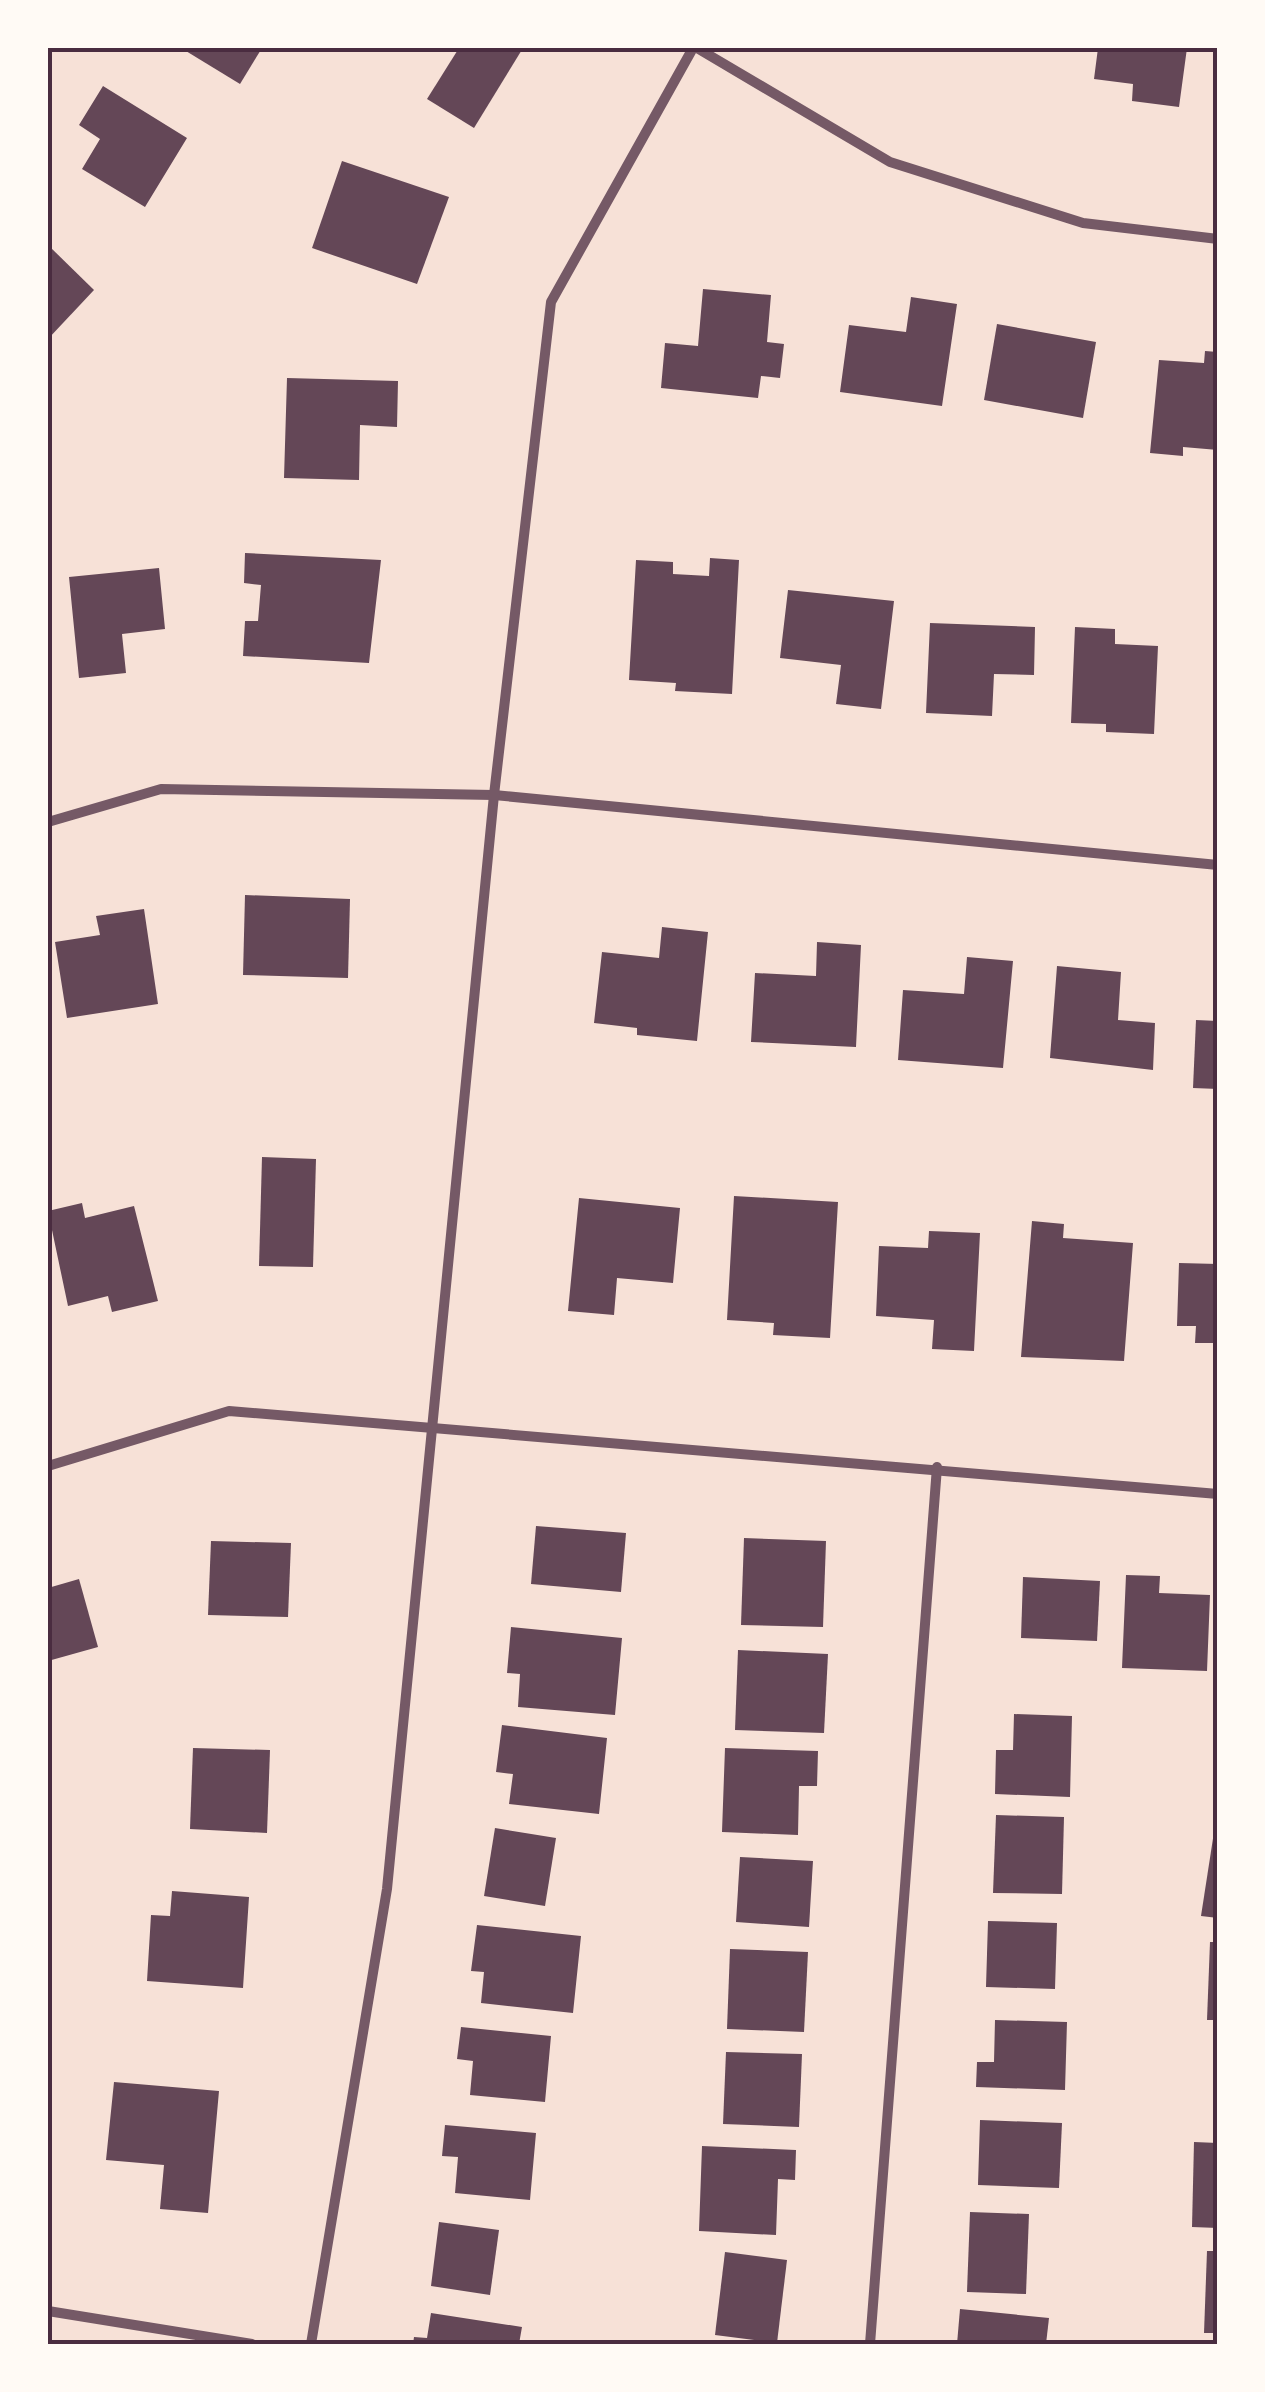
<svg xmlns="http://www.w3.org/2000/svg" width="1265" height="2392" viewBox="0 0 1265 2392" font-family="Georgia,serif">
<rect width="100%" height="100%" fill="#f7e1d7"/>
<g fill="#644757">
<polygon points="181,48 262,48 240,84"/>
<polygon points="459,48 523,48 474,128 427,99"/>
<polygon points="1098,48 1187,48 1179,107 1132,101 1133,84 1094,79"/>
<polygon points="103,86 187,138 145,207 82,169 100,139 79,125"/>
<polygon points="342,161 449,197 417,284 312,248"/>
<polygon points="48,245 94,290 48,339"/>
<polygon points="703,289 771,295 767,342 784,344 780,378 761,376 758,398 661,388 665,343 698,346"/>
<polygon points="911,297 957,304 942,406 840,392 849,325 906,332"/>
<polygon points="997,324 1096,342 1083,418 984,400"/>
<polygon points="1205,351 1218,352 1218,450 1183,447 1183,456 1150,453 1159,360 1204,363"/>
<polygon points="287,378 398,381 397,427 360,425 359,480 284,478"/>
<polygon points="245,553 381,560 369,663 243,656 245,621 258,621 261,585 244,583"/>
<polygon points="710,558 739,560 732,694 675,691 676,683 629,680 636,560 673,562 673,574 709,576"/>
<polygon points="159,568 165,629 122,634 126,673 79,678 69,577"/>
<polygon points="788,590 894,601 881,709 836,704 841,665 780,658"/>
<polygon points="930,623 1035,627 1034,675 994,674 992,716 926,713"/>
<polygon points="1075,627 1115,629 1115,644 1158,646 1154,734 1106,732 1106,724 1071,723"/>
<polygon points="245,895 350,899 348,978 243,975"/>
<polygon points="144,909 158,1004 67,1018 55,942 100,935 96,916"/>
<polygon points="662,927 708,932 697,1041 637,1035 637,1028 594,1023 602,952 659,958"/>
<polygon points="817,942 861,945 856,1047 751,1042 755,973 816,976"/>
<polygon points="967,957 1013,961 1003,1068 898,1060 903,990 964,994"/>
<polygon points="1057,966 1121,972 1118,1020 1155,1023 1153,1070 1050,1058"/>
<polygon points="1196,1020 1218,1021 1218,1089 1193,1088"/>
<polygon points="262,1157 316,1159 313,1267 259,1266"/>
<polygon points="734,1196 838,1202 830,1338 773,1335 774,1323 727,1320"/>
<polygon points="579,1198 680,1208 673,1283 617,1278 614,1315 568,1311"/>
<polygon points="82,1203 85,1218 134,1206 158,1301 112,1312 108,1296 68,1306 48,1211"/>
<polygon points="1032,1221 1064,1224 1063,1238 1133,1243 1124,1361 1021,1357"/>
<polygon points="929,1231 980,1233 974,1351 932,1349 934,1320 876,1316 879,1246 928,1248"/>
<polygon points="1179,1263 1218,1264 1218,1343 1195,1343 1196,1326 1177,1326"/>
<polygon points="536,1526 626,1533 621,1592 531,1584"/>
<polygon points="744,1538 826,1541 823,1627 741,1625"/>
<polygon points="211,1541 291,1543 288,1617 208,1615"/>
<polygon points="1126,1575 1160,1576 1159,1593 1210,1595 1207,1671 1122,1668"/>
<polygon points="1023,1577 1100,1581 1097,1641 1021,1638"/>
<polygon points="79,1579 98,1647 48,1661 48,1588"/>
<polygon points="511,1627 622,1638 615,1715 518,1707 520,1674 507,1673"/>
<polygon points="738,1650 828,1654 824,1733 735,1730"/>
<polygon points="1014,1714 1072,1716 1070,1797 995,1794 996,1750 1013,1750"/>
<polygon points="502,1725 607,1738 599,1814 509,1804 513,1774 496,1772"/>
<polygon points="193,1748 270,1750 267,1833 190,1829"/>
<polygon points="725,1748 818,1751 817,1786 799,1786 798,1835 722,1832"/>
<polygon points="996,1815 1064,1817 1062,1894 993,1893"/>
<polygon points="495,1828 556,1838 545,1906 484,1896"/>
<polygon points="1214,1832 1218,1833 1218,1918 1201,1916"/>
<polygon points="740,1857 813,1861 809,1927 736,1922"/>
<polygon points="172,1891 249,1897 243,1988 147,1981 151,1915 170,1916"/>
<polygon points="988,1921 1057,1923 1055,1989 986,1987"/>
<polygon points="477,1925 581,1936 573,2013 481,2003 484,1972 471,1971"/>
<polygon points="1210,1942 1218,1942 1218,2020 1207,2020"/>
<polygon points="730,1949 808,1952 804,2032 727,2029"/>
<polygon points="995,2020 1067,2022 1065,2090 976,2087 977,2062 994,2062"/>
<polygon points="461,2027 551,2036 545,2102 470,2095 473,2061 457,2059"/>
<polygon points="726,2052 802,2054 799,2127 723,2124"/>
<polygon points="114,2082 219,2091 208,2213 160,2209 164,2165 106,2160"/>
<polygon points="980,2120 1062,2123 1059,2188 978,2185"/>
<polygon points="445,2125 536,2133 530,2200 455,2193 458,2157 442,2156"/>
<polygon points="1194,2142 1218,2143 1218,2228 1192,2227"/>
<polygon points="702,2146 796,2150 795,2180 778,2179 776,2235 699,2231"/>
<polygon points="970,2212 1029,2214 1026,2294 967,2292"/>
<polygon points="439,2222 499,2230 490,2295 431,2286"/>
<polygon points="1207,2251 1218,2251 1218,2333 1204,2333"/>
<polygon points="725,2252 787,2260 777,2343 715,2335"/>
<polygon points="960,2309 1049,2318 1046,2344 957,2344"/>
<polygon points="431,2313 522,2327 519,2344 413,2344 414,2337 427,2338"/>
</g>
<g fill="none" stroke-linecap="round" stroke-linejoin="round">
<g stroke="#755966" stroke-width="10">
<polyline points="697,48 890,162 1083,223 1218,239"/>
<polyline points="48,822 161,789 494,795 1218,865"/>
<polyline points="48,1466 229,1411 1218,1494"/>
<polyline points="48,2311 252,2344"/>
<polyline points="311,2344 387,1889 494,795 551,302 693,48"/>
<polyline points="870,2344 937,1467"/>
</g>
</g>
<rect width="1265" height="2392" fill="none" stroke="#fffaf5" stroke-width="100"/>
<rect x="50" y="50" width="1165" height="2292" fill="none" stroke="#4a2c40" stroke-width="4"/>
</svg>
